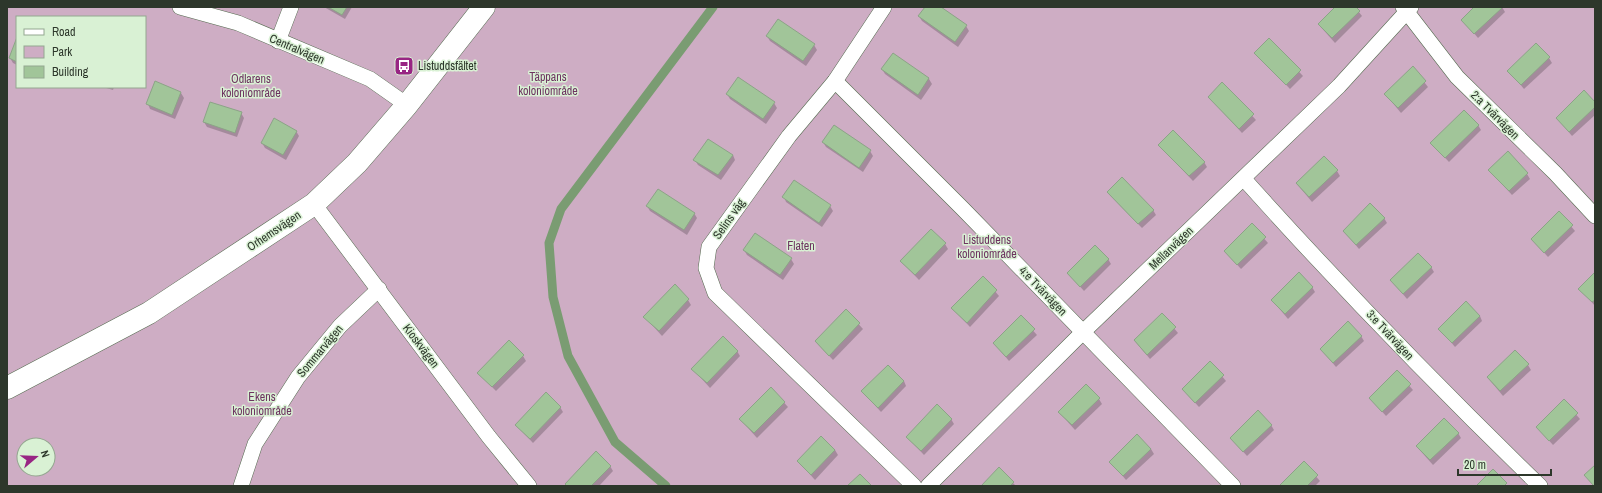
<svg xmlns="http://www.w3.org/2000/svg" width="1602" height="493" viewBox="0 0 1602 493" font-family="'Archivo Narrow',sans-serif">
<rect width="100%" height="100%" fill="#d9f1d4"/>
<path fill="#ceadc4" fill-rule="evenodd" d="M 7,7 L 1595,7 L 1595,486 L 7,486 ZM 17,17 L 145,17 L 145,87 L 17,87 ZM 24,445 L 48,445 L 48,469 L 24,469 Z"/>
<g fill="#0003">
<polygon points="324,7 352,7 345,19"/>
<polygon points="926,7 939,7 966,26 969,31 958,47 922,21 919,16"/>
<polygon points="1337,7 1355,7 1362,16 1335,43 1319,25"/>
<polygon points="1476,7 1502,7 1505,12 1478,38 1463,20"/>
<polygon points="767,36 814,45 817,50 806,66 770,41"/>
<polygon points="17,40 17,65 13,63 10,58"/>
<polygon points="1269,40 1303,76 1290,89 1256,53"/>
<polygon points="893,54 929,79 932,84 921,100 885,74 882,69"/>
<polygon points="1549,58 1552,63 1524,89 1509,71"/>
<polygon points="1413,68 1428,87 1401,113 1386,95"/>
<polygon points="156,83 181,93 184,98 175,119 150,109 148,104"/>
<polygon points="1222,83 1256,120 1242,133 1209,97"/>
<polygon points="103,87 114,87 113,90"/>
<polygon points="727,94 774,103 777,108 766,124 730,99"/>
<polygon points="1595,103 1595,115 1572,136 1557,118"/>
<polygon points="241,113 244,118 237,137 207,127 204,122"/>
<polygon points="1478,125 1481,130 1449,162 1431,143"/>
<polygon points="835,126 870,151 873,156 863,172 826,147 823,142"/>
<polygon points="296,131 299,136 286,160 265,148 262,143"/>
<polygon points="1159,145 1204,162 1207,167 1193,181"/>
<polygon points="733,155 735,160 721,180 698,165 695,160"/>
<polygon points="1489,170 1527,174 1530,179 1512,195"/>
<polygon points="1337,171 1340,176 1312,202 1297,184"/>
<polygon points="1108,193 1153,210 1156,215 1142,228"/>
<polygon points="784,197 830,206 833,211 822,227 786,202"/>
<polygon points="647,206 694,213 697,218 687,235 650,211"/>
<polygon points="1559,212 1575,231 1548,257 1532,239"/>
<polygon points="1384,218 1387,223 1359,249 1344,231"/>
<polygon points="1252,225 1268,243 1241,269 1225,251"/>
<polygon points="945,244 948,249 919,280 901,261"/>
<polygon points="744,250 791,259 794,264 783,280 747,255"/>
<polygon points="1108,259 1111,264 1084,291 1068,273"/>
<polygon points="1431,267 1434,272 1407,299 1391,280"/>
<polygon points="1595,274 1595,306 1580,289"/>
<polygon points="983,277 999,296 970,327 953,309"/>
<polygon points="1312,287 1315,292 1288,319 1272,300"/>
<polygon points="688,300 691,305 662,336 645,317"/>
<polygon points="846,310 863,329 833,360 816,342"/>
<polygon points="1162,314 1178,333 1150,359 1135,341"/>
<polygon points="1480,316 1482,321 1455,347 1440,329"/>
<polygon points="1021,317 1037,335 1009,361 994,343"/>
<polygon points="1361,336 1364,341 1336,367 1321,349"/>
<polygon points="737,351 740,356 710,388 693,369"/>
<polygon points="523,356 526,361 496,391 478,373"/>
<polygon points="1210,362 1226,381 1199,407 1187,394"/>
<polygon points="1528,365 1531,370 1503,396 1488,378"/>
<polygon points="1397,372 1413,390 1386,416 1370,398"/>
<polygon points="904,381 906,386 881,412 862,391"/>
<polygon points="771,388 788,407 757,438 740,419"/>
<polygon points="1099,399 1102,404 1075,430 1059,412"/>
<polygon points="1564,401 1580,419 1553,445 1537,427"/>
<polygon points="560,407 563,412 533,443 516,425"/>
<polygon points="951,419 954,424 924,455 907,437"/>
<polygon points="1271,425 1274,430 1247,456 1231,438"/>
<polygon points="1458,433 1461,438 1433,465 1417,447"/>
<polygon points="1151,449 1154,454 1126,480 1111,462"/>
<polygon points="835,450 838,455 815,480 798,461"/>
<polygon points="1304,463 1320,481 1315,486 1280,486"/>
<polygon points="610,466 613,471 599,486 567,486"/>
<polygon points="999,469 1016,486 983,486"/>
</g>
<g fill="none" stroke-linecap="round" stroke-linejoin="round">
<polyline stroke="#7a9c72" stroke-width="9" points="666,486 615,442 568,356 553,297 549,243 561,209 713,7"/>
</g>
<g fill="#a1c599" stroke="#8ca387">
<polygon points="328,7 347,7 342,15"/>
<polygon points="925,7 941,7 967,25 955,42 918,16"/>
<polygon points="1335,7 1356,7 1360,11 1332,38 1318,24"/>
<polygon points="1474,7 1503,7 1474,34 1461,20"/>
<polygon points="778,19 815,44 803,61 766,36"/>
<polygon points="17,37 17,62 9,58"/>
<polygon points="1269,38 1301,70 1286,85 1254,53"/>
<polygon points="1536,43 1550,57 1521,85 1507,71"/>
<polygon points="893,53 929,78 918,95 881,69"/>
<polygon points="1413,66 1426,81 1398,108 1384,94"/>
<polygon points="738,77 775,102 763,119 726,94"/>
<polygon points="155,81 181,92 172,115 146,104"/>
<polygon points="1222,82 1254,114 1239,129 1208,97"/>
<polygon points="1584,90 1595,102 1595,107 1569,132 1556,118"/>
<polygon points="210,102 242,112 235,133 203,122"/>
<polygon points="1464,110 1479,125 1445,158 1430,143"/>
<polygon points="274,118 297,131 283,155 261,143"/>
<polygon points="834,125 871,150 859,168 822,142"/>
<polygon points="1173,130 1205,162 1189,176 1158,145"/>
<polygon points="708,139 733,155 718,175 693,160"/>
<polygon points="1508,151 1528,173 1509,191 1488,170"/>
<polygon points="1324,156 1338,170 1309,197 1296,183"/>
<polygon points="1122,177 1154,210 1138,224 1107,192"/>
<polygon points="794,180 831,205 819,223 782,197"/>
<polygon points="658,189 695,213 684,230 646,206"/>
<polygon points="1370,203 1385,218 1356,245 1343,231"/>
<polygon points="1559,211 1573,225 1544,253 1531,239"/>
<polygon points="1252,223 1266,237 1237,265 1224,251"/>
<polygon points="931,229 946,243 915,275 900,261"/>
<polygon points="755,233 792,258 780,275 743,250"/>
<polygon points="1095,245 1109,259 1080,287 1067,273"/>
<polygon points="1418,253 1432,267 1403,294 1390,280"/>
<polygon points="1299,272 1313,287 1285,314 1271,300"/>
<polygon points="1595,272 1595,300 1592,302 1578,289"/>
<polygon points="983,276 997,290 967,323 951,308"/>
<polygon points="675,284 689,299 659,331 643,317"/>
<polygon points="1466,301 1480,316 1452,343 1438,329"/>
<polygon points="846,309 860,323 829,356 815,341"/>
<polygon points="1162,313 1176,327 1147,355 1134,340"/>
<polygon points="1021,315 1035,329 1006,357 993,343"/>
<polygon points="1348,321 1362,336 1333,363 1320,349"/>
<polygon points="723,336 738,351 707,383 691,369"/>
<polygon points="509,340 524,355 492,387 477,373"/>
<polygon points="1515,350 1529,364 1500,391 1487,377"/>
<polygon points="1210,361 1224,375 1195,403 1182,389"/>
<polygon points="888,365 904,381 878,408 861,391"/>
<polygon points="1397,370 1411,384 1382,412 1369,398"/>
<polygon points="1086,384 1100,398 1072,425 1058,412"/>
<polygon points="771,387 785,402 754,433 739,419"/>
<polygon points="546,392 561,407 530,439 515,425"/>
<polygon points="1564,399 1578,413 1549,441 1536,427"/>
<polygon points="937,404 952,419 921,451 906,437"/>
<polygon points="1258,410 1272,425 1243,452 1230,438"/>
<polygon points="1444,418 1459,433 1430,460 1416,446"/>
<polygon points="1137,434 1151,449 1123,476 1109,462"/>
<polygon points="821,436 835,450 811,475 797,461"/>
<polygon points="596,451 611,466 591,486 567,486 565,484"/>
<polygon points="1304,461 1318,475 1307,486 1279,486"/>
<polygon points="1595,465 1595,486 1594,486 1584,475"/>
<polygon points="999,467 1014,482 1010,486 981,486"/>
<polygon points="1493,469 1507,483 1504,486 1476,486"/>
<polygon points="860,474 872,486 847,486"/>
</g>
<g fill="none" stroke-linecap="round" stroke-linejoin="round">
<g stroke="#566b51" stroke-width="16">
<g id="service">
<polyline points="180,7 238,23 370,79 407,105"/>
<polyline points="884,7 835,81 789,136 709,247 706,268 715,293 914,486"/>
<polyline points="1403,7 1457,77 1555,173 1595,216"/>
<polyline points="278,41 291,7"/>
<polyline points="835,81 963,209 1233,486"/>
<path d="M 1244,179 C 1339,285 1438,387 1540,486"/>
<polyline points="314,204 489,437 529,486"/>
<polyline points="241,486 255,444 298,377 340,326 379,289"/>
<polyline points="928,486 1083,332 1339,86 1411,7"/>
</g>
</g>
<g stroke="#566b51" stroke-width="23">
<polyline id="minor" points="7,388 149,313 314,204 357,163 407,105 484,7"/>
</g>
<use href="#service" stroke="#fff" stroke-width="15"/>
<use href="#minor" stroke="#fff" stroke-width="22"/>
</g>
<defs>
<g id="bus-square" transform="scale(1)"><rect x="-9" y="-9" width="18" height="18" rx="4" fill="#982583" stroke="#d9f1d4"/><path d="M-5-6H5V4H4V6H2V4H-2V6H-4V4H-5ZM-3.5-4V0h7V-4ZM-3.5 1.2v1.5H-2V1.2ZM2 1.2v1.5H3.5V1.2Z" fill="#fff"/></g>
</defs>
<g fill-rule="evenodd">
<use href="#bus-square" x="404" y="66"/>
</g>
<g text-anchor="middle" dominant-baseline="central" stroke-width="3" stroke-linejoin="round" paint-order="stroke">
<g font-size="12" fill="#2d372b" stroke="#d9f1d4">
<text transform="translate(297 49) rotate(23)">Centralvägen</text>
<text transform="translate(1495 115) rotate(45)">2:a Tvärvägen</text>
<text transform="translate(729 219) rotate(-55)">Selins väg</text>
<text transform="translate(274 231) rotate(-34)">Orhemsvägen</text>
<text transform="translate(1171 248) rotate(-44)">Mellanvägen</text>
<text transform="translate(1043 291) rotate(46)">4:e Tvärvägen</text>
<text transform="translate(1390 335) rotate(47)">3:e Tvärvägen</text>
<text transform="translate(421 346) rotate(53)">Kioskvägen</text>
<text transform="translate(320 351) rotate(-50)">Sommarvägen</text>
</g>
<g font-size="12" fill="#2d372b" stroke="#d9f1d4" text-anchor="start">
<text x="418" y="66">Listuddsfältet</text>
</g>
<g font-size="12" fill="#6d3360" stroke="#d9f1d4">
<text x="548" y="77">Täppans<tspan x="548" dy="14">koloniområde</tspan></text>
<text x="251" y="79">Odlarens<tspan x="251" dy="14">koloniområde</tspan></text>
<text x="987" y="240">Listuddens<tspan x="987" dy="14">koloniområde</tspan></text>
<text x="801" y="246">Flaten</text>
<text x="262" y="397">Ekens<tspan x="262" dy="14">koloniområde</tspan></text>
</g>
</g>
<rect width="1602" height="493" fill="none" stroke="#2d372b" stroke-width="16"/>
<rect x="16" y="16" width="130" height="72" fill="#d9f1d4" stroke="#94a790"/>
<rect x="24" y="29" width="20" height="6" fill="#ffffff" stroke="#94a790"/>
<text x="52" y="36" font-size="12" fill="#2d372b">Road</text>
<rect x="24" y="46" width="20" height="12" fill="#ceadc4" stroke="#94a790"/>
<text x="52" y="56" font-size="12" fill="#2d372b">Park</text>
<rect x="24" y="66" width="20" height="12" fill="#a1c599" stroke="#94a790"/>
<text x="52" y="76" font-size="12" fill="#2d372b">Building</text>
<g transform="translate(36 457) rotate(71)"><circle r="19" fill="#d9f1d4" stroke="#94a790"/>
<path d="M0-3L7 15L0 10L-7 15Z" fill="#982583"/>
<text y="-6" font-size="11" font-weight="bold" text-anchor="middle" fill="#2d372b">N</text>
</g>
<path d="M1458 469v6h93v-6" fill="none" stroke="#2d372b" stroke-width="2"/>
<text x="1464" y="469" font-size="12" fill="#2d372b" stroke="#d9f1d4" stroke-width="3" paint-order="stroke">20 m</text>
</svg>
